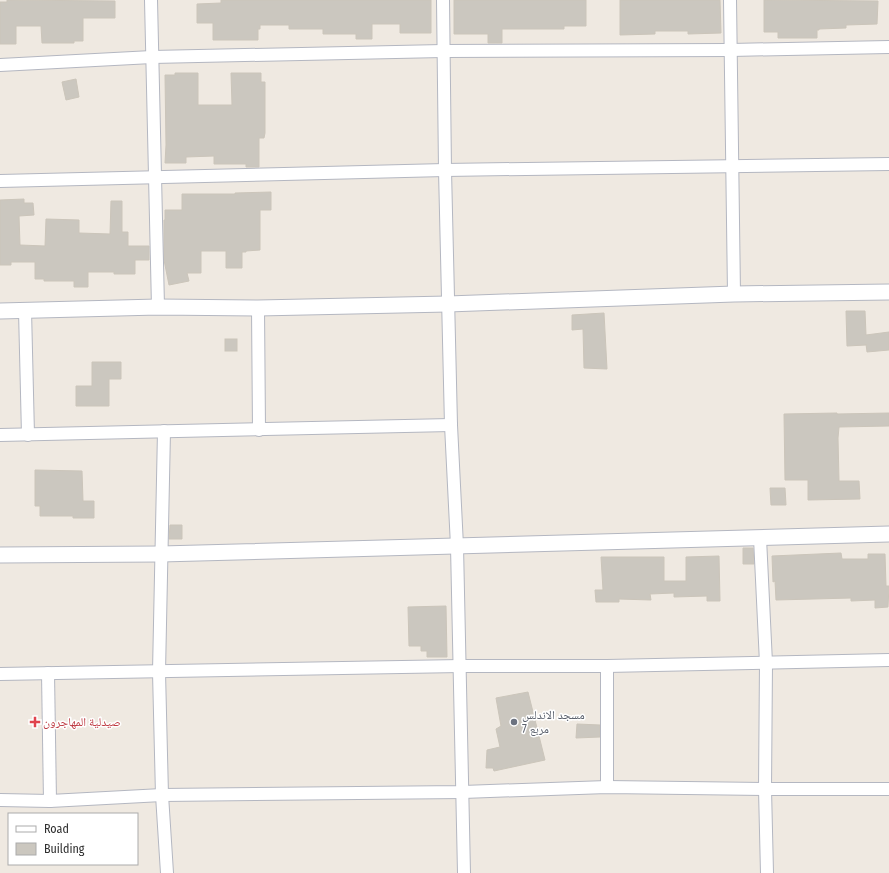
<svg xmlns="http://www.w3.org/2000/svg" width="889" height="873" viewBox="0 0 889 873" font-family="'Fira Sans Condensed','Noto Naskh Arabic',sans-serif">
<rect width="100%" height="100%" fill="#efe9e1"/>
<g fill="#cbc7bf" stroke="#cbc5ba">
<polygon points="7,0 115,1 115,18 83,18 83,41 74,41 74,43 42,43 41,26 16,26 16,44 0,44 0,2 7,2"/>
<polygon points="221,0 431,0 431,33 400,33 400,24 372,24 372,39 356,39 356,34 323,34 323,29 289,29 289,25 260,25 260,29 258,29 258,40 213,40 213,23 197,23 197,4 221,3"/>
<polygon points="454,0 586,0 586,26 564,26 564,29 502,29 502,43 488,43 488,34 454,34"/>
<polygon points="620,0 720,0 721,33 688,34 688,31 655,31 655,34 620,35"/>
<polygon points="764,0 878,1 877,24 846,25 846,28 819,29 819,30 817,30 817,38 778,38 778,32 764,32"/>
<polygon points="175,73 198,73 198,105 232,105 231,73 261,73 261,82 265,82 265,133 264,138 259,138 259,167 246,167 246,164 214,164 214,156 186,157 186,163 165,163 166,145 165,75 175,75"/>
<polygon points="76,79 79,97 66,100 62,82"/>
<polygon points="271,192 271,210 260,210 260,250 246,251 246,252 242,252 242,268 226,268 226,251 201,251 201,273 187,273 189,281 169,285 164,260 164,220 165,220 165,210 182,210 182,194 235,194 235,193"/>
<polygon points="24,199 24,203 33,203 34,215 19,216 20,245 45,246 46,219 79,220 79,233 110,234 111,201 122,201 122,232 128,232 128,246 149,246 149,260 135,260 135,274 114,274 114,272 88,272 88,287 74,287 74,281 44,281 44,279 35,279 35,262 11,262 11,265 0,265 0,200"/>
<polygon points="846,311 865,311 866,335 889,332 889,350 867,352 866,344 866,345 847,346"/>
<polygon points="604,313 607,369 584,368 583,329 572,330 572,315"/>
<rect x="225" y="339" width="12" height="12"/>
<polygon points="92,362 121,362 121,379 109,379 109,406 76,406 76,386 92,386"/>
<polygon points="837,413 837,414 889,413 889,426 839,427 838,438 839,481 859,481 860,499 808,500 808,480 785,480 784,414"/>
<polygon points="35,470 82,471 83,501 94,501 94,518 73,518 73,516 40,516 40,506 35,506"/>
<polygon points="770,488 785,488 786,505 771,505"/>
<polygon points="170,525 182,525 182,539 169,539"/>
<polygon points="743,548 753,548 754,564 743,564"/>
<polygon points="841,553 842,559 868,559 868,554 885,554 886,586 889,586 888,607 875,608 875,600 851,601 851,598 776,600 775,581 773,582 772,556"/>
<polygon points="719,556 720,601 707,601 707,596 674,597 674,593 650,594 651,600 619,599 619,602 596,602 595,590 603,590 601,557 664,557 664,581 686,581 686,557"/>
<polygon points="446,606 447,657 427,657 427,651 421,651 421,646 409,646 408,607"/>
<polygon points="528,692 545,760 494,771 493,768 486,768 487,750 500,747 496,729 501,726 496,698"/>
<polygon points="577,724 600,725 600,737 576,738"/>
</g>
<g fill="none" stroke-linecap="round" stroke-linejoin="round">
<g stroke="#b4b7c1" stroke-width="14">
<g id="minor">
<polyline points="151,0 158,307"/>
<polyline points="443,0 445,170 451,425 457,546 464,873"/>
<polyline points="730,0 734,294"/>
<polyline points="0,65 152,57 443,51 731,50 889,47"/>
<polyline points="0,181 445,170 889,164"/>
<polyline points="258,308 259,430"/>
<polyline points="25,310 28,435"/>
<polyline points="164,431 159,672 162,795 167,873"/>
<polyline points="0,435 451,425"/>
<polyline points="760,538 766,663 765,789 767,873"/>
<polyline points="607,666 607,787"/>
<polyline points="48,673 50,801"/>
<polyline points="0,674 461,666 607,666 889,660"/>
<polyline points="0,800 50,801 162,795 463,792 607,787 765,789 889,789"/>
</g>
</g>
<g stroke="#b4b7c1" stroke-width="17">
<g id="tertiary">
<polyline points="0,311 158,307 258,308 448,304 734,294 889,292"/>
<polyline points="0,555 161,554 889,534"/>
</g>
</g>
<use href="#minor" stroke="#fff" stroke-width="12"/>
<use href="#tertiary" stroke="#fff" stroke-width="15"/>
</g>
<path fill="#e0444e" stroke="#fff" stroke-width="1.5" d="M33 716h4v4h4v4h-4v4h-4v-4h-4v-4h4z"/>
<circle fill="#6b7280" stroke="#fff" stroke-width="1.5" cx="514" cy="722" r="4"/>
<g text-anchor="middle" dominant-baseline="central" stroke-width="3" stroke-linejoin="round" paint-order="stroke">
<g font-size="12" fill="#5b616d" stroke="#fff" text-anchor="start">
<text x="522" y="715">مسجد الاندلس<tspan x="522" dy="14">مربع 7</tspan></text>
</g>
<g font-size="12" fill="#be3a42" stroke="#fff" text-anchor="start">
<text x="43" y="722">صيدلية المهاجرون</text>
</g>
</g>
<rect x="8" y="813" width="130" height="52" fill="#ffffff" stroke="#ababab"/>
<rect x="16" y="826" width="20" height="6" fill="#ffffff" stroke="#ababab"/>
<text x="44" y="833" font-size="12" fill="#2e2e2e">Road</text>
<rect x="16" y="843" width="20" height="12" fill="#cbc7bf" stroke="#ababab"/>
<text x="44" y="853" font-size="12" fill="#2e2e2e">Building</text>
</svg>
